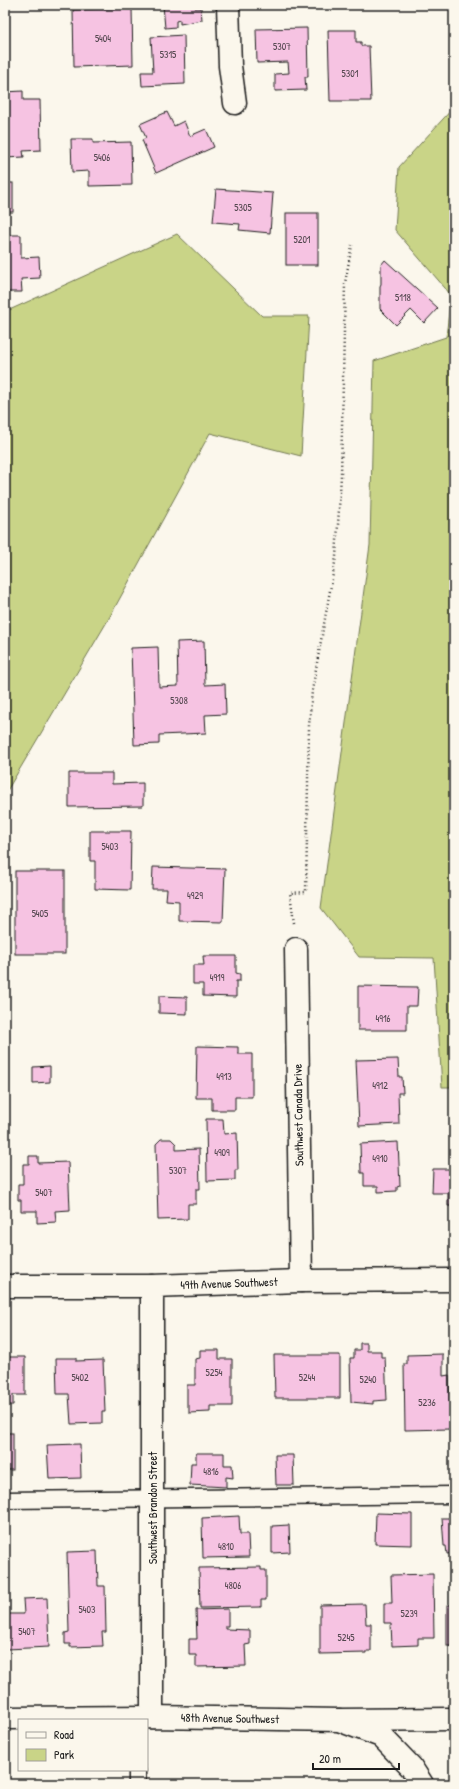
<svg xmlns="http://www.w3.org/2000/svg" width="459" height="1789" viewBox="0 0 459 1789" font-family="'Patrick Hand',sans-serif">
<rect width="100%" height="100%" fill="#fbf7ec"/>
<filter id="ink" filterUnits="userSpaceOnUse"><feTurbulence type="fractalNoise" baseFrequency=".025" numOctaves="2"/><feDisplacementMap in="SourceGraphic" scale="8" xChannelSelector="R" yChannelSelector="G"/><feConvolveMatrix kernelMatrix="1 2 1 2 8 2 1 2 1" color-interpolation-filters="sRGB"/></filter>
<g filter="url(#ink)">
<g fill="#c9d487" stroke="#727852">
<polygon points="454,107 454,1087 442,1087 434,958 359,957 321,908 370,545 374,361 446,337 451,295 395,230 399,167"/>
<polygon points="177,234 262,316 309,316 301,456 210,433 108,620 5,794 5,312"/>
</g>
<g fill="#f6c3e2" stroke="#1c1c1c">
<polygon points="163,5 195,5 195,8 201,8 202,20 180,24 180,20 176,21 176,27 165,28"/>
<polygon points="132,8 133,65 74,67 73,10"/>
<polygon points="307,28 308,77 305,77 306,90 275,91 275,74 289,73 288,62 257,63 256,29"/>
<polygon points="328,30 356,30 356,42 361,42 361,46 369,46 371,101 330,101"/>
<polygon points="184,35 185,84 142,86 141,72 153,72 151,37"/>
<polygon points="23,91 23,100 40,100 41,150 23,151 24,157 5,158 5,92"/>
<polygon points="167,112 174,126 184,121 190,136 206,129 214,147 156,173 142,140 146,138 140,124"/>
<polygon points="71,139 93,139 93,143 131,142 132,185 89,186 89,171 72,172"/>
<rect x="5" y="183" width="8" height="29"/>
<polygon points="216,189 273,193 270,233 239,230 240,224 213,222"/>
<rect x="286" y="213" width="32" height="52"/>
<polygon points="5,235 21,235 21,258 39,257 40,278 21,279 22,292 5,292"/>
<polygon points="385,260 438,308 424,323 411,310 396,325 380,309 380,286 381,284 381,265"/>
<polygon points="204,641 205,685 225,684 226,714 205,715 206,733 159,735 159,744 134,745 131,648 158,647 159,687 178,686 177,642"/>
<polygon points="69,773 112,773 112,784 143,783 143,806 69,807"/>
<polygon points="90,831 131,831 130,890 95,889 95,861 90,861"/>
<polygon points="153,867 225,869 223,922 179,921 179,901 166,900 167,889 152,889"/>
<rect x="15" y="871" width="50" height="83"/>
<polygon points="203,956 236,956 236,973 240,974 240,981 236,981 236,997 203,996 203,984 193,984 193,965 204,965"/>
<polygon points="358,986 418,987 417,1006 407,1006 407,1030 358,1030"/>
<polygon points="159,996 187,997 187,1014 159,1013"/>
<polygon points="197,1046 238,1047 238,1054 252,1054 252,1097 235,1097 235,1110 212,1110 212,1098 196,1098"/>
<polygon points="398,1059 399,1077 402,1077 403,1093 398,1093 399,1124 359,1126 356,1060"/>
<polygon points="50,1066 50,1082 33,1083 33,1067"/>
<polygon points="206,1119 223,1119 224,1134 237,1133 238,1170 235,1170 235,1180 207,1181"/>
<polygon points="161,1139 171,1139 176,1144 176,1150 199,1149 200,1189 196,1189 196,1204 188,1204 188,1219 158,1220 156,1144"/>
<polygon points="398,1142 400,1186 397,1187 397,1191 378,1192 378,1186 364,1186 364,1173 361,1173 360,1144"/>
<polygon points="29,1156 38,1156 38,1163 68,1162 70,1210 55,1211 56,1222 37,1223 37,1211 21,1211 21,1200 18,1200 18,1184 23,1184 23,1164 29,1164"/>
<polygon points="433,1169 454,1169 454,1206 448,1206 448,1193 432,1193"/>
<polygon points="360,1343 367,1343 367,1351 381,1351 381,1357 385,1357 387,1400 373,1401 373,1404 351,1402 350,1358 354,1358 354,1350 360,1350"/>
<polygon points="200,1350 219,1350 219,1359 232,1359 232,1406 210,1406 210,1412 189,1413 189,1406 187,1406 187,1385 195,1385 195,1359 200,1358"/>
<polygon points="443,1354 443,1376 449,1375 450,1429 405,1430 404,1364 407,1364 407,1355"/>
<polygon points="274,1355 340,1355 340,1398 275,1398"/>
<polygon points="5,1357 25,1357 25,1395 13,1395 13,1405 5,1405"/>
<polygon points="56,1358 76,1358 76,1361 103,1360 105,1412 102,1412 102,1423 71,1424 69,1394 57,1394"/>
<rect x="5" y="1433" width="8" height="37"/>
<polygon points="80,1444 81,1478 49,1479 47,1445"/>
<polygon points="196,1453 224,1453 224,1465 232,1465 233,1478 226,1477 226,1487 190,1485 191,1463 196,1463"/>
<polygon points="275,1455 293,1455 294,1485 276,1485"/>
<polygon points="376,1513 412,1514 412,1545 375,1544"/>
<polygon points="239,1516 240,1534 248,1534 249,1557 203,1558 202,1518"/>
<polygon points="442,1518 454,1518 454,1553 447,1554 446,1546 444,1546"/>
<polygon points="289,1525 290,1552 272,1553 272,1526"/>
<polygon points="97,1551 98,1586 105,1586 106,1632 102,1632 103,1646 70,1647 70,1644 65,1644 65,1633 69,1632 67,1552"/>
<polygon points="261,1567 261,1570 266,1570 266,1600 261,1600 261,1607 200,1608 199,1568"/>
<polygon points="433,1574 434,1638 418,1638 418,1645 392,1646 391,1623 384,1623 384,1603 392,1603 391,1575"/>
<polygon points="47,1598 49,1647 7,1649 5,1638 7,1614 24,1614 23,1599"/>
<polygon points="365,1604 366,1624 371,1624 371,1651 367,1651 367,1653 320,1654 320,1605"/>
<rect x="447" y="1605" width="7" height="41"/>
<polygon points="228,1609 228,1626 225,1626 225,1629 250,1630 250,1644 245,1645 246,1666 196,1667 196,1655 189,1655 189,1639 197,1639 196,1610"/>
</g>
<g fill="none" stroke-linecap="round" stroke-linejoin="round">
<g stroke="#1c1c1c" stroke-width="19">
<g id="service">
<polyline points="5,1500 454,1495"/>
<polyline points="137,1784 137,1770"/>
</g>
</g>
<g stroke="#1c1c1c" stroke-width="25">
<g id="minor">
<polyline points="228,5 230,66 235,103"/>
<polyline points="296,949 301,1281"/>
<polyline points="5,1286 152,1286"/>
<polyline points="339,1720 454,1719"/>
</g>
</g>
<g stroke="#1c1c1c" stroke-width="25">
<g id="tertiary">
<polyline points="152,1717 152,1286 301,1281 454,1280"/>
<polyline points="5,1718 152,1717 339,1720 381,1736 411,1767 422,1784"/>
</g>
</g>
<polyline stroke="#1c1c1c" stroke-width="2.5" stroke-dasharray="1 3" stroke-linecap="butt" points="294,923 290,893 306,892 309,726 312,691 336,557 341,476 345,283 352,245"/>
<use href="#service" stroke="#fbf7ec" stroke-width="16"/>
<use href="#minor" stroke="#fbf7ec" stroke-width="22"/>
<use href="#tertiary" stroke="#fbf7ec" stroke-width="22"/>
</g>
</g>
<g text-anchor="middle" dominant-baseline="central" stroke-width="3" stroke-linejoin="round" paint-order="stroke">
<g font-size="10" fill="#52464e">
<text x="103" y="38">5404</text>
<text x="282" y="46">5307</text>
<text x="168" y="54">5315</text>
<text x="350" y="73">5301</text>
<text x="102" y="157">5406</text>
<text x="243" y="207">5305</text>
<text x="302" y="239">5201</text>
<text x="403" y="297">5118</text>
<text x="179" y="700">5308</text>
<text x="110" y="846">5403</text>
<text x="195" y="895">4929</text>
<text x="40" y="913">5405</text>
<text x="217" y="977">4919</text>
<text x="383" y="1018">4916</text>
<text x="224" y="1076">4913</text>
<text x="380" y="1085">4912</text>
<text x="222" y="1152">4909</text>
<text x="380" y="1158">4910</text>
<text x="178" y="1170">5307</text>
<text x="44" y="1192">5407</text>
<text x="214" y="1372">5254</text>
<text x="80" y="1377">5402</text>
<text x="307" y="1377">5244</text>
<text x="368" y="1379">5240</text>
<text x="427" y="1402">5236</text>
<text x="211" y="1471">4816</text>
<text x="226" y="1546">4810</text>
<text x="233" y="1585">4806</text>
<text x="87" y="1609">5403</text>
<text x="409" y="1613">5239</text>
<text x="27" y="1631">5407</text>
<text x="346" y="1637">5245</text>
</g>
<g font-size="12" fill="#1c1c1c" stroke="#fbf7ec">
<text transform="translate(298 1115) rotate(-91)">Southwest Canada Drive</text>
<text transform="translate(229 1283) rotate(-2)">49th Avenue Southwest</text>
<text transform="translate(152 1508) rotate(-90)">Southwest Brandon Street</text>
<text transform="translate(230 1718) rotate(1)">48th Avenue Southwest</text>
</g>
</g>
<rect width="459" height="1789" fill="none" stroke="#fbf7ec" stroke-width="20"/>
<rect x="10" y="10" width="439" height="1769" fill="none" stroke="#1c1c1c" stroke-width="1.5" filter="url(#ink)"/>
<rect x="18" y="1719" width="130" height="52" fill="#fbf7ec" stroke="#a29f99"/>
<rect x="26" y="1732" width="20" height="6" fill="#fbf7ec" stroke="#a29f99"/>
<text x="54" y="1739" font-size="12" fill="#1c1c1c">Road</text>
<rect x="26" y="1749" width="20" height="12" fill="#c9d487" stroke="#a29f99"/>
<text x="54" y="1759" font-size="12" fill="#1c1c1c">Park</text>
<path d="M313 1763v6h86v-6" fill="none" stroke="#1c1c1c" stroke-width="2"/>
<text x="319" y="1763" font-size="12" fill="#1c1c1c" stroke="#fbf7ec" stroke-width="3" paint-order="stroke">20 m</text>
</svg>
